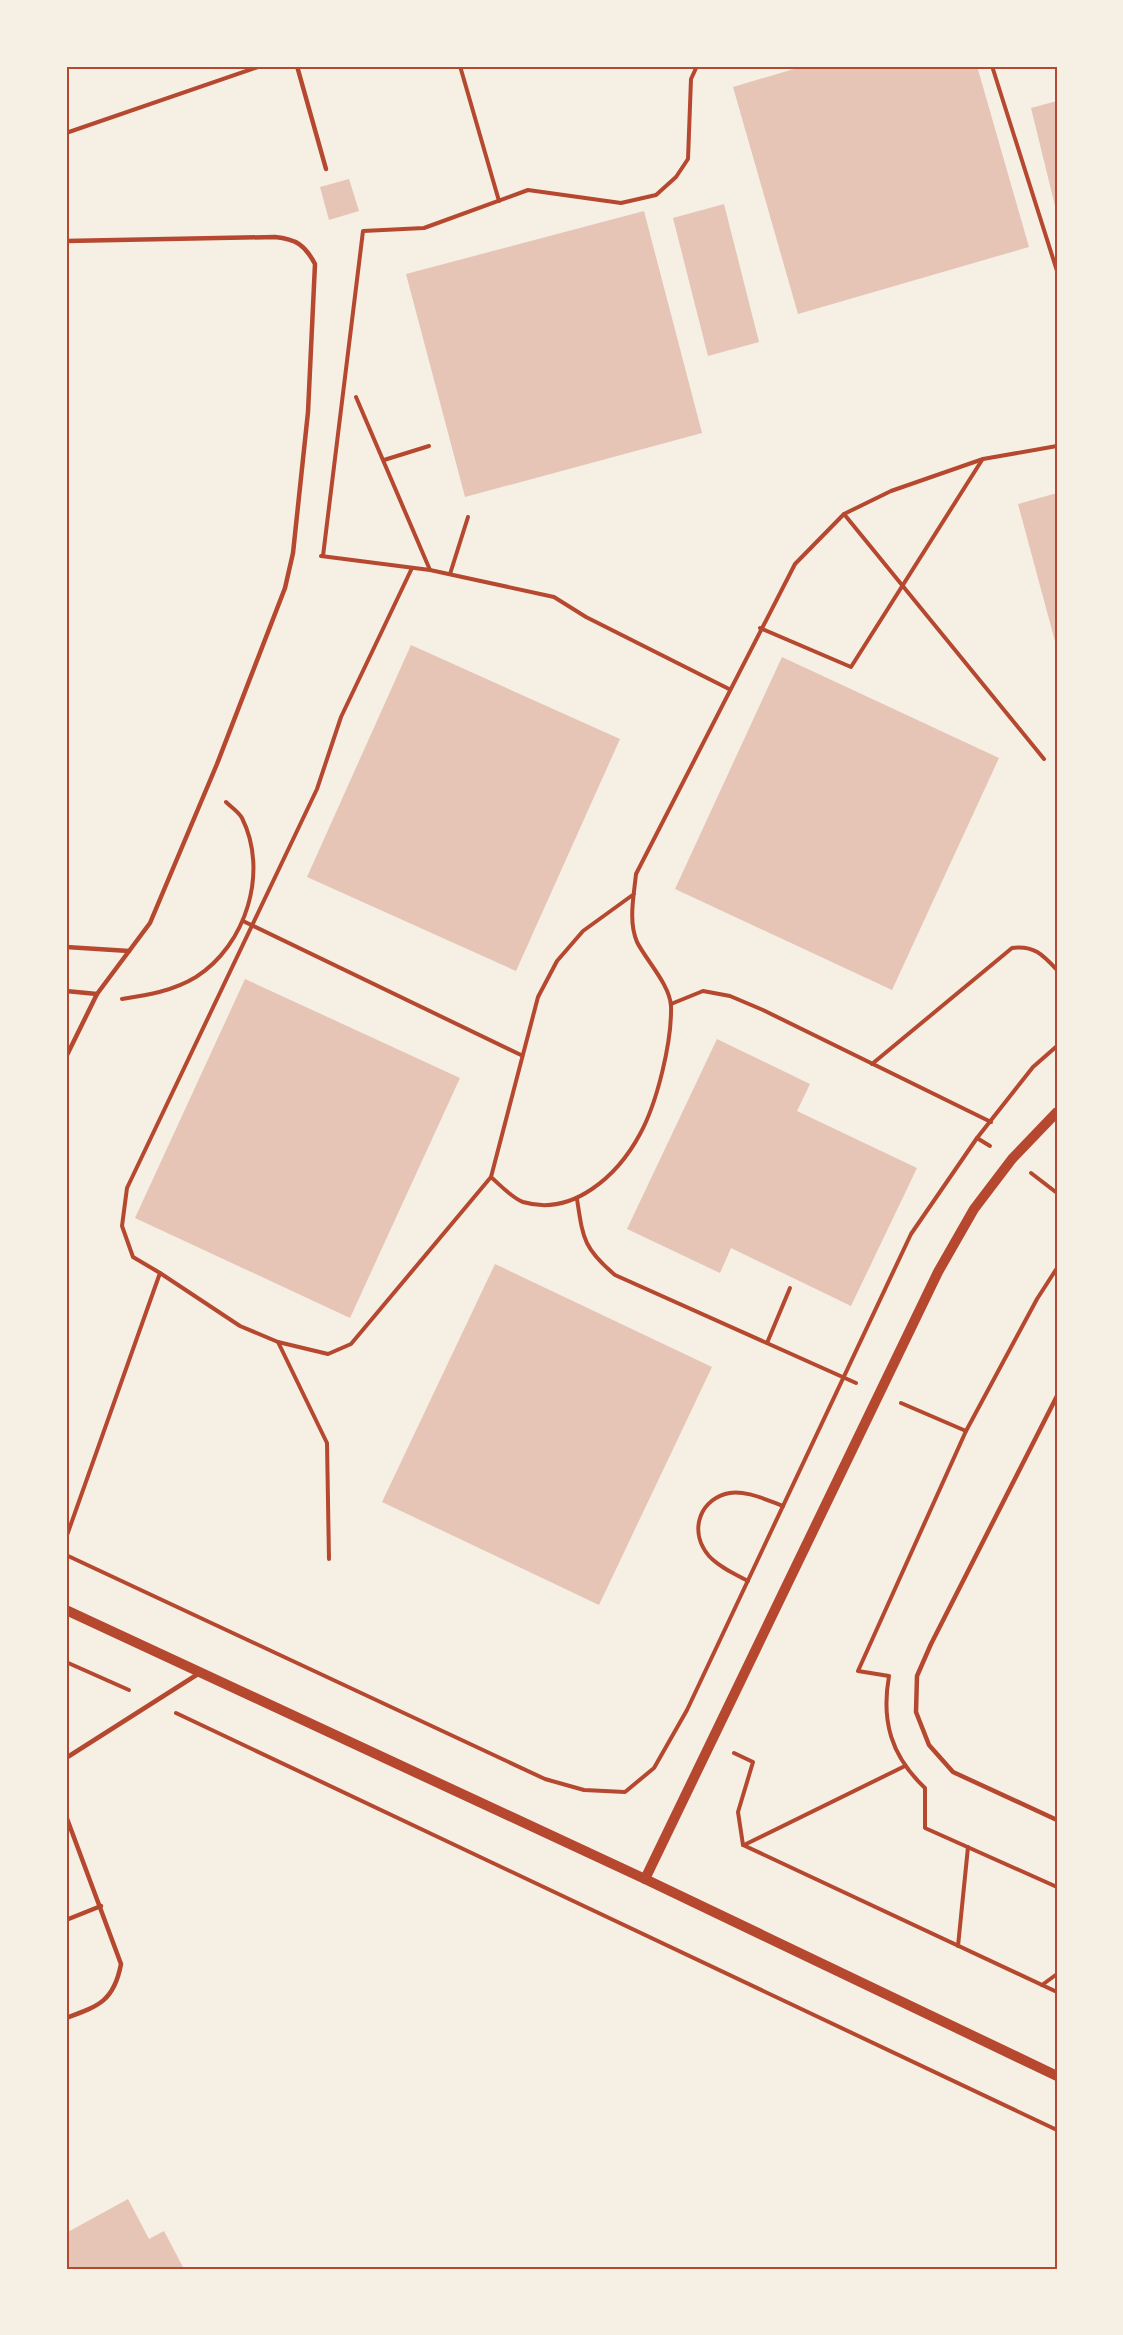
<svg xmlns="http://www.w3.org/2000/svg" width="1123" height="2335" viewBox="0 0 1123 2335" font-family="'Golos Text',sans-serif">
<rect width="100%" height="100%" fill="#f6efe4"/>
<g fill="#e6c5b7">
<polygon points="804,66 977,66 1029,247 798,314 733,87"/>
<polygon points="1057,101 1057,210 1056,210 1031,108"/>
<polygon points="349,179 359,211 329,220 320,187"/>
<polygon points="724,204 759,342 708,356 673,218"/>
<polygon points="644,211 702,433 465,497 406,274"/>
<polygon points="1057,493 1057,645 1056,645 1018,504"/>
<polygon points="411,645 620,739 516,971 307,877"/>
<polygon points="782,657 999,758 892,990 675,889"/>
<polygon points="245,979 460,1078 350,1318 135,1218"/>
<polygon points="717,1039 810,1084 797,1111 917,1168 851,1306 731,1248 720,1273 627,1229"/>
<polygon points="495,1264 712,1367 599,1605 382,1502"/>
<polygon points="128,2199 149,2239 164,2231 184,2269 66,2269 66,2233"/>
</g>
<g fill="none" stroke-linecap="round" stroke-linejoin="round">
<g stroke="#b5482f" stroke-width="4">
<polyline points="460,66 499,201"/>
<polyline points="992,66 1057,271"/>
<polyline points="66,133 261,66"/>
<polyline points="356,397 430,570"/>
<polyline points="384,460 429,446"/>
<polyline points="844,514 1044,759"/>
<polyline points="321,556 430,570 554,597 586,617 729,689"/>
<polyline points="323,556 363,231 424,228 528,190 621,203 656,195 676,177 688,159 691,79 697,66"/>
<polyline points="450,574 468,517"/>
<polyline points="760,628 851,667 982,460"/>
<path d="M 634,894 L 583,931 L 557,961 L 538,997 L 491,1177 C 500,1185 512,1198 523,1202 C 573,1217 618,1175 640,1134 C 657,1103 672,1042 671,1006 C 670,985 646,960 637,942 C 628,921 634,895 636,874 L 795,564 L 844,514 L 891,491 L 983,459 L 1057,446"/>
<polyline points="243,921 521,1055"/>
<path d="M 122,999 C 148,995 173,991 196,977 C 246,945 269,872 242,818 C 239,812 231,807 226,802"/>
<polyline points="671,1004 703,991 730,996 763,1010 991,1122"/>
<path d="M 872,1064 L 1012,948 C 1034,945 1043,955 1057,970"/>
<polyline points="977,1138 990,1146"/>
<polyline points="1031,1173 1057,1193"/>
<path d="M 577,1199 C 583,1238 583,1248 615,1275 L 856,1383"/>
<polyline points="160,1273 240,1326 278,1342 328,1354 351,1344 491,1177"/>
<polyline points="278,1342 327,1443 329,1559"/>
<polyline points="767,1343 790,1288"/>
<polyline points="901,1403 966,1431 1037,1299 1057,1268"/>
<path d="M 966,1431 L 858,1671 L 889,1676 C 881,1721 891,1756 925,1788 L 925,1828 L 1057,1887"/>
<polyline points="66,1538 160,1273 133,1257 122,1226 127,1188 317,789 341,717 412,568"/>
<polyline points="66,1555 545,1779 584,1790 625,1792 654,1768 687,1710 911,1234 977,1138 1033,1067 1057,1046"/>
<path d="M 748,1581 C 735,1574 719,1567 709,1556 C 690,1534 697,1503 725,1494 C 742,1488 767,1500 783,1506"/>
<polyline points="66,1662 129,1690"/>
<polyline points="176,1713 1057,2130"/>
<polyline points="734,1753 753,1762 738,1812 743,1845"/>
<polyline points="743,1845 1057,1992"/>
<polyline points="744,1845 905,1766"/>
<polyline points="958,1946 968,1847"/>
<polyline points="1042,1985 1057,1974"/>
</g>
<g stroke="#b5482f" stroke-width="4.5">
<polyline points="297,66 326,169"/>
<path d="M 66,241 L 275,237 C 296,239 305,245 315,264 L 308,412 L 293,553 L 285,588 L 217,764 L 150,923 L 97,994 L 66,1057"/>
<polyline points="66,947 129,951"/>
<polyline points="66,991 97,994"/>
<polyline points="1057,1396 931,1644 917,1676 916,1712 929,1745 953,1772 1057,1820"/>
<polyline points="66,1758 198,1674"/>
<path d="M 66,1816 L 121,1964 C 114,2001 99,2006 66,2018"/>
<polyline points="66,1920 101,1906"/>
</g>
<g stroke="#b5482f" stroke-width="10">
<polyline points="66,1610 645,1879 1057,2076"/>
<polyline points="645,1879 938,1272 974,1209 1012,1159 1057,1112"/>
</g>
</g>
<rect width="1123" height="2335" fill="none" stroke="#f6efe4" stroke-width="135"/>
<rect x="68" y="68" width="988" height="2200" fill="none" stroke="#b5482f" stroke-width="2"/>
</svg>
